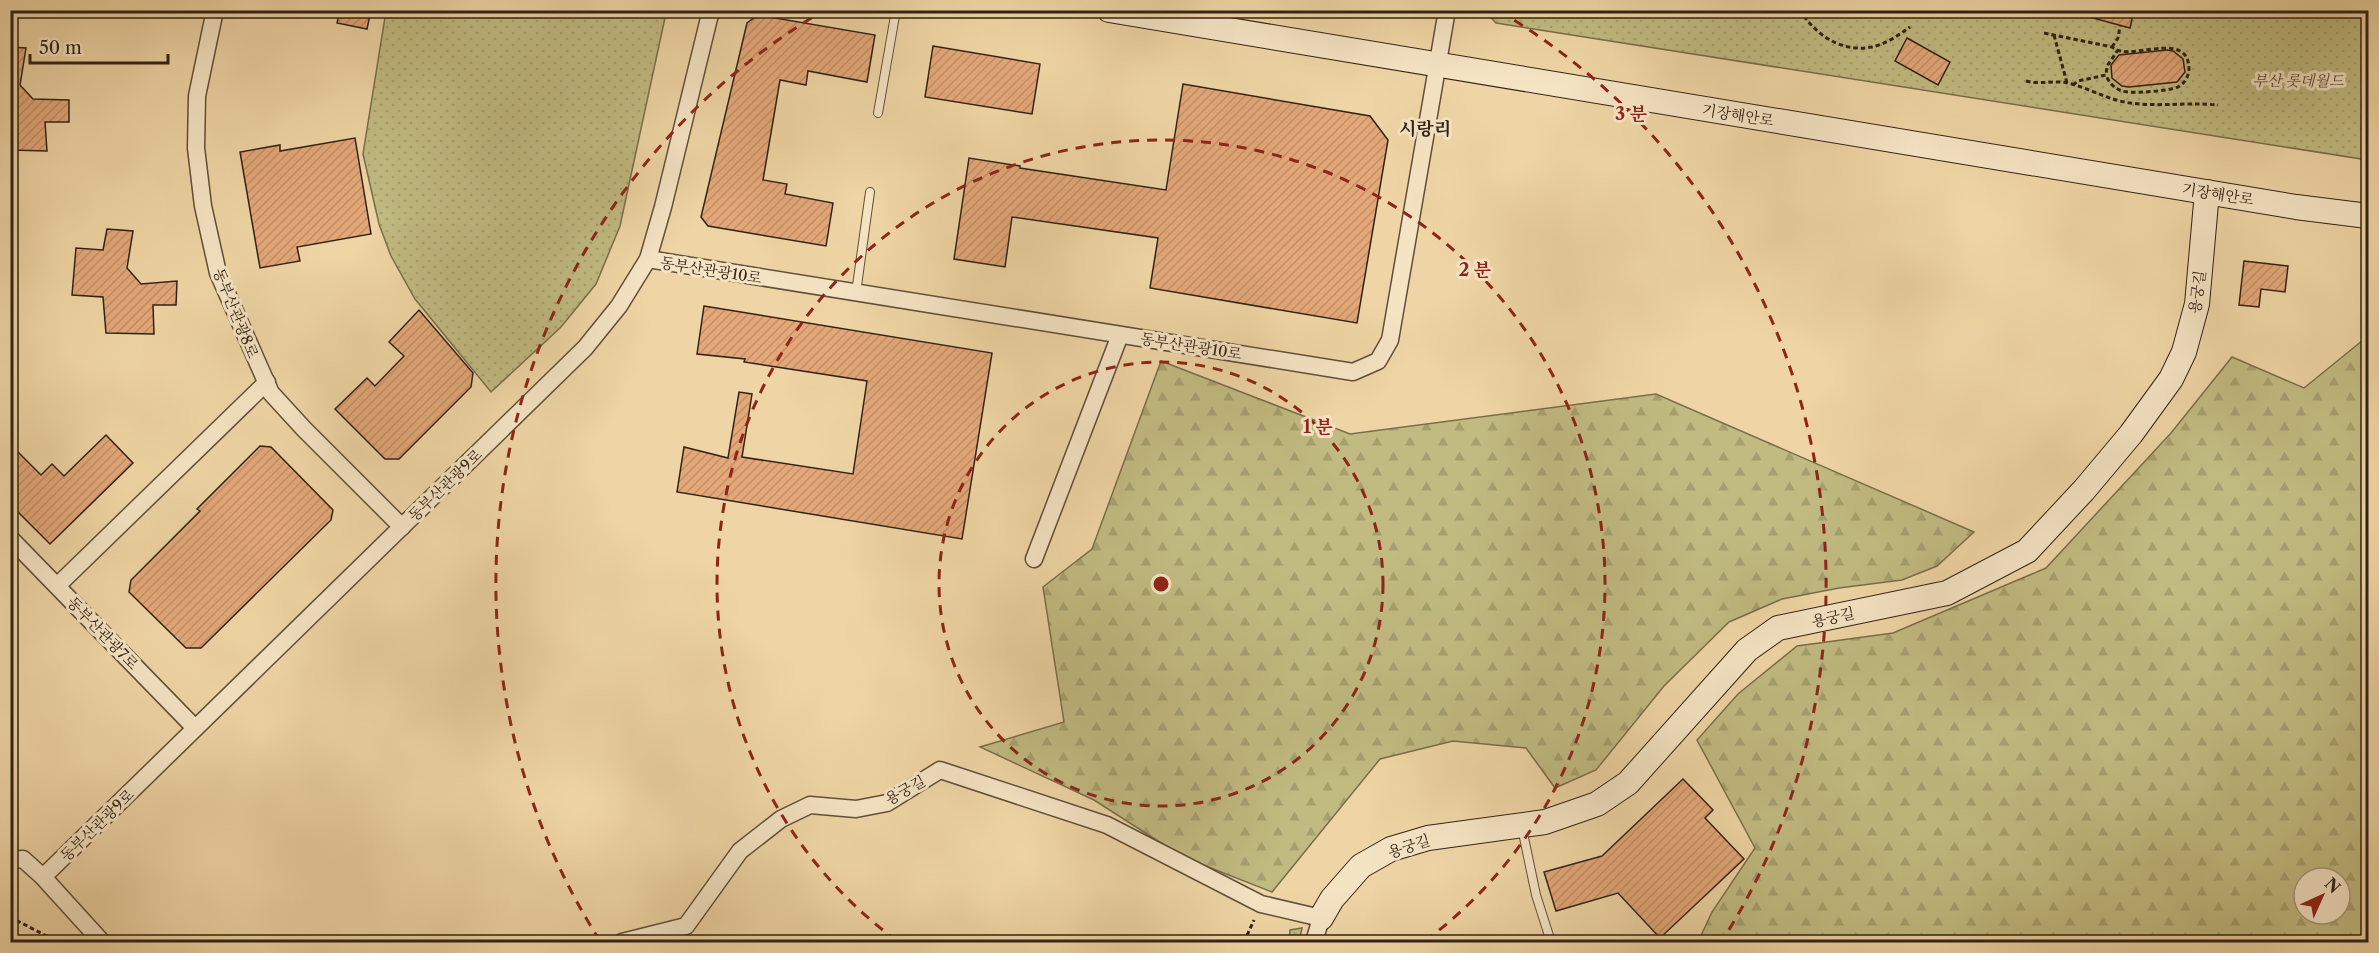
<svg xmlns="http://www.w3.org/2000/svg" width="2379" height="953" viewBox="0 0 2379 953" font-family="'Libre Caslon Text','Noto Serif KR',serif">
<defs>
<pattern id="forest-firs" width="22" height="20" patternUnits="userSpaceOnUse" patternTransform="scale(1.5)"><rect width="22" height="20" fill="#c1bb81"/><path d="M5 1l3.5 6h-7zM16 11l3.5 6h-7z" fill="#a6a06f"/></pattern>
<pattern id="park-dots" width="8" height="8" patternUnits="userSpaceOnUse" patternTransform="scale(1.5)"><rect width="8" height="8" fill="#c1bb81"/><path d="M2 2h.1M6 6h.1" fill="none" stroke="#a6a06f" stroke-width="1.8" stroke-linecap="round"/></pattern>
<pattern id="building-hatch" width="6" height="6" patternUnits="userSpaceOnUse" patternTransform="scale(1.5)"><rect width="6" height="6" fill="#e3a778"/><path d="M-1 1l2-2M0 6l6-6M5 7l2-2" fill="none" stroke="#c38f67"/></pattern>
</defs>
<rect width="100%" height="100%" fill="#efd5a5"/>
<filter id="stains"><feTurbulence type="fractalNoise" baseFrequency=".00333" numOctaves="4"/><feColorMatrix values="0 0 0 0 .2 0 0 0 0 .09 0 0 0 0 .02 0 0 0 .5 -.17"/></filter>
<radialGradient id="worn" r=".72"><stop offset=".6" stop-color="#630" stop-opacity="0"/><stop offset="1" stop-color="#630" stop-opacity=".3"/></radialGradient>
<g fill="url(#forest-firs)" stroke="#796e4c" stroke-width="1.5" fill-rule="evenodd">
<path d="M 2368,336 L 2368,942 L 1698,942 L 1712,912 L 1755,848 L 1697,740 L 1738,694 L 1797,646 L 1893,633 L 2046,568 L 2171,433 L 2232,357 L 2304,388 ZM 2304,878 L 2340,878 L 2340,914 L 2304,914 Z"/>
<polygon points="1161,361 1350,434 1656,394 1974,532 1937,566 1902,580 1839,588 1782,599 1729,622 1664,686 1596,770 1555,788 1526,748 1453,741 1380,759 1272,892 1183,857 1094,800 980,747 1064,722 1043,587 1092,549"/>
<polygon points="1302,928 1299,942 1289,942 1290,930"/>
</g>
<g fill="url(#park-dots)" stroke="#796e4c" stroke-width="1.5">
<polygon points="386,11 665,10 666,13 620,226 596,284 561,327 491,392 415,299 391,256 379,224 363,154"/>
<polygon points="1485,11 2368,11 2368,160 1496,23"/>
</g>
<g fill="url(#building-hatch)" stroke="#312216" stroke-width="1.5">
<polygon points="340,10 371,10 367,29 337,23"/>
<polygon points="2083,10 2134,10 2130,28 2082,15"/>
<polygon points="758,15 875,35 867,82 808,71 806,85 780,80 763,180 787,184 785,194 833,203 826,246 708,226 701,217 747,23"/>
<polygon points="1907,38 1950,62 1938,85 1895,61"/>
<polygon points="933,46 1040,64 1032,114 925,97"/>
<polygon points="10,47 26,48 20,85 33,99 69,100 69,122 45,122 47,151 10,150"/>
<polygon points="2167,50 2173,51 2183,59 2185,72 2177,82 2129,87 2122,86 2112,78 2111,65 2119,55"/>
<polygon points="1183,84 1370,116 1388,140 1357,323 1150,288 1158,238 1012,217 1005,267 954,259 969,158 1020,166 1020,168 1166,190"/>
<polygon points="355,138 371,234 297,247 300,261 260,268 240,152 280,145 280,151"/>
<polygon points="107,229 133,231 127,268 141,284 177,281 176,305 153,305 154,334 106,333 103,297 72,295 76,248 103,250"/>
<polygon points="2244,261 2288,266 2285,292 2261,289 2259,307 2239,305"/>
<polygon points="704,306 992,353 962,539 677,492 684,447 728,458 739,392 752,394 742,457 853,474 867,381 744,362 745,359 697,354"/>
<polygon points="419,310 473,373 471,387 399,459 385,459 335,409 367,378 375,386 404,356 389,342"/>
<polygon points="106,435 133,463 50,544 10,504 10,444 41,475 52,464 64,476"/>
<polygon points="260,446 271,447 333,510 331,520 201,648 186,648 129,592 131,580 200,511 197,509"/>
<polygon points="1683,779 1713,810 1705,818 1744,859 1660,938 1618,893 1556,911 1544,872 1602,856"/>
</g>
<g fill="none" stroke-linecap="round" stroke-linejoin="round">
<g stroke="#604f3a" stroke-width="10">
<g id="lane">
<polyline points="878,113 896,10"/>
<polyline points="856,293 870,192"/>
<polyline points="1522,828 1536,895 1551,942"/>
<polyline points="1264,942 1266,942"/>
</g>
</g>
<g stroke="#604f3a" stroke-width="19">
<g id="street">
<polyline points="215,10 197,96 196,148 203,206 218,273 271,393 304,429 402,527"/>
<polyline points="648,259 1353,372 1378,361 1390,340 1447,10"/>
<polyline points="10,538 195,728"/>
<polyline points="1034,559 1120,335"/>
<polyline points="57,586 267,382"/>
<polyline points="10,860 23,859 43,877 102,942"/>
<polyline points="43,877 585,348 619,306 648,259 663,207 711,10"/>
<polyline points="622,942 686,926 740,851 781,819 810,805 856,809 887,803 940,770 1107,825 1261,904 1321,918 1314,942"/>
</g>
</g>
<g stroke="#312216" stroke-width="26">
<g id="secondary">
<polyline points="1109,10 2296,207 2368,216"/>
<polyline points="1321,918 1332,899 1361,866 1391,849 1428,838 1545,822 1597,804 1628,783 1747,650 1778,628 1947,593 2027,551 2084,490 2131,434 2171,379 2184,352 2197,304 2207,192"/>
</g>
</g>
<g stroke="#312216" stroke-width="3" stroke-dasharray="4.5 3" stroke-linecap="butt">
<path d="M 1800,10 C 1815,35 1842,53 1872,47 C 1886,44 1899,35 1910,27"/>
<path d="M 2044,33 L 2112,47 C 2115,49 2118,51 2121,51 C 2139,56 2188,33 2189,68 C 2189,76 2185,83 2178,87 C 2169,91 2131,94 2122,91 C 2114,88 2109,83 2106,75"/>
<polyline points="2054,35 2067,83"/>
<polyline points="2112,47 2118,38 2120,26"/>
<path d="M 2026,81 C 2040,85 2054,80 2068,83 C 2089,88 2108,100 2130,103 C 2159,107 2188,102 2218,105"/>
<polyline points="2073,85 2078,81 2106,75 2107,66 2118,50"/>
<polyline points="10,917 58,942"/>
<polyline points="1244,942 1254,920"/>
</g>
<use href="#lane" stroke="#f5e4c4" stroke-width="8"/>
<use href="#street" stroke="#f5e4c4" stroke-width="16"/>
<use href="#secondary" stroke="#f5e4c4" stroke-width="24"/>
</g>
<g fill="none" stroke="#8f2418" stroke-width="3" stroke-dasharray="10 8">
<circle cx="1161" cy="584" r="222"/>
<path d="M897 941A444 444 0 1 1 1425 941"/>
<path d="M600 941A665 665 0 0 1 823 11M1499 11A665 665 0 0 1 1722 941"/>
</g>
<g text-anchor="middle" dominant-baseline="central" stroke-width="6" stroke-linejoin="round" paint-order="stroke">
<g font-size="15" font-style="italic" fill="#554831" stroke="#f5e4c4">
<text x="2298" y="80">부산 롯데월드</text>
</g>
<g font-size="15" fill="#312216" stroke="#f5e4c4">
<text transform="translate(1738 115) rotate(9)">기장해안로</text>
<text transform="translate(2218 194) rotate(9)">기장해안로</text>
<text transform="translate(711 270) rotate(9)">동부산관광10로</text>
<text transform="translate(2197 292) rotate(-82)">용궁길</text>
<text transform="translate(236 313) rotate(68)">동부산관광8로</text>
<text transform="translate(1191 346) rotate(9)">동부산관광10로</text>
<text transform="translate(445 485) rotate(-44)">동부산관광9로</text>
<text transform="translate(1833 617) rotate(-12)">용궁길</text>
<text transform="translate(103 633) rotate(46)">동부산관광7로</text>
<text transform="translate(905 790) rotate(-29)">용궁길</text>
<text transform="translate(97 825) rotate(-44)">동부산관광9로</text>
<text transform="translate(1409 846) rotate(-18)">용궁길</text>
</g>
<g font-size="18" font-weight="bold" fill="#312216" stroke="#f5e4c4">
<text x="1425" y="129">시랑리</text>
</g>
</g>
<circle cx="1161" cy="584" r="9" fill="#8f2418" stroke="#f5e4c4" stroke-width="3"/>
<g font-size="18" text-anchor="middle" font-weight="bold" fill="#8f2418" stroke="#f5e4c4" stroke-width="6" stroke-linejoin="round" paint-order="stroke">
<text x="1631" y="120">3 분</text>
<text x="1475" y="276">2 분</text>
<text x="1318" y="433">1 분</text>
</g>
<rect width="2379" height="953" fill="none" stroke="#efd5a5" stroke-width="36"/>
<rect x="12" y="12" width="2355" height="929" fill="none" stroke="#312216" stroke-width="3"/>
<rect x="18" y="18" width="2343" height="917" fill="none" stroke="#312216" stroke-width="1.5"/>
<g transform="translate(2322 896) rotate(45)"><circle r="28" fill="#f5e4c4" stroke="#a7967e" stroke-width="1.5"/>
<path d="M0-4.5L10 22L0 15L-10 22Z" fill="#8f2418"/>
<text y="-9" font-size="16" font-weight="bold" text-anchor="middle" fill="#312216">N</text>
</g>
<path d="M30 54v9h138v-9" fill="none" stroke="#312216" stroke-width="3"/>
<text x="39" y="54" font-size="18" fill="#312216" stroke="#f5e4c4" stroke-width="4.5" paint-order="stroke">50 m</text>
<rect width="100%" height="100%" filter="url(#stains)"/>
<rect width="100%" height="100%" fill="url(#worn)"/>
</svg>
